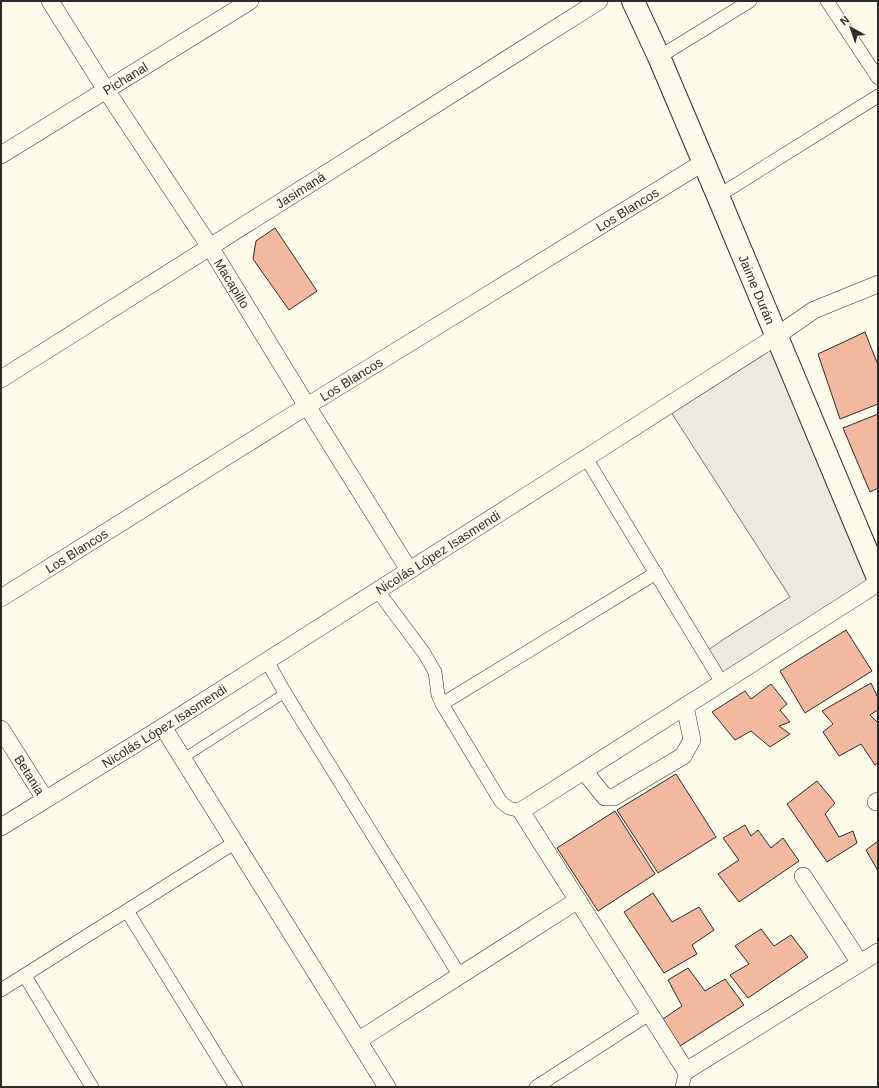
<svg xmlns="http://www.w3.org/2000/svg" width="879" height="1088" viewBox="0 0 879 1088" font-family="Arial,sans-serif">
<rect width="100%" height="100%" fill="#fdfbea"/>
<polygon fill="#ecebdb" stroke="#74746e" points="776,336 877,576 722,683 704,653 724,639 790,597 667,406"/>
<g fill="#f2b8a0" stroke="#2b2b2b">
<polygon points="275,228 317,291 289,310 253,259 256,241"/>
<polygon points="865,332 878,365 878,404 840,419 818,354"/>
<polygon points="878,414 878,488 870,492 843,428"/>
<polygon points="846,630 872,671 805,713 780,671"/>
<polygon points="871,683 878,698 878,710 870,715 878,723 878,763 875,765 861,744 839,756 823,732 833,724 822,711"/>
<polygon points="771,684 787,704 780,710 790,722 779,726 790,734 770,747 751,731 735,740 712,712 745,691 751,699"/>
<polygon points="676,774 716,837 658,873 617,810"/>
<polygon points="817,781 835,803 825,814 839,837 853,831 857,843 827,862 787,804"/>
<polygon points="615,811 655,874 598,911 557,848"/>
<polygon points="745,825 751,836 758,830 771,848 783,838 799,861 739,902 718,874 739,860 723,838"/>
<polygon points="878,841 878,871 866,850"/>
<polygon points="653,893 672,922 699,907 714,930 692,945 697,954 664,973 624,912"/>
<polygon points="761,929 774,946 791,935 808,957 748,998 730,975 749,964 735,946"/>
<polygon points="688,968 705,991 725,979 744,1005 680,1046 663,1019 682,1006 668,980"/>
</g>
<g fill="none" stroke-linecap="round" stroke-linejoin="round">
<g stroke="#2b2b2b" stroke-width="10">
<polyline id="service" points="182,759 285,693"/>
</g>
<g stroke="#2b2b2b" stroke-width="14">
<g id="pedestrian">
<polyline points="827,1 878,78"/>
<polyline points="659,57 750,1"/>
<polyline points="718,196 878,96"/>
<polyline points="586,458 722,683"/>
<polyline points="377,590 424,653 435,672 438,695 442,704 501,802 509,808 521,811"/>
<polyline points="267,661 285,693 460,976"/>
<polyline points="442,704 656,573"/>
<polyline points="127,911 236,1087"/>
<polyline points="25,976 92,1087"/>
<polyline points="1,990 234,843"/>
<polyline points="536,1087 649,1014"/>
<polyline points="682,1087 686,1071"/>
</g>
</g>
<g stroke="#2b2b2b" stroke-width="18">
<g id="minor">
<path id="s1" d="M 50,1 L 106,90 L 210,247 L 307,406 L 409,570"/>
<path id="s2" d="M 1,155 L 250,1"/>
<path id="s3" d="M 1,379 L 599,1"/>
<polyline points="878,583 521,811 686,1071 878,952"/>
<path id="s4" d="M 1,598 L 307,406 L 704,162"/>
<polyline points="163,727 387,1087"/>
<path id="s5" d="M 1,729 L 45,799"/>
<polyline points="584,771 605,797 614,797 683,756 692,740 685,706"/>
<polyline points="876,802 878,801"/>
<path id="s6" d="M 1,827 L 163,727 L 586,458 L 766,343 L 814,310 L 878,284"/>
<polyline points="803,876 860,963"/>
<polyline points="359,1040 578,900"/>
</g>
</g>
<g stroke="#2b2b2b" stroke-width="24">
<g id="tertiary">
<path id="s7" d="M 633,1 L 659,57 L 718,196 L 878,578"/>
</g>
</g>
<use href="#service" stroke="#fdfbea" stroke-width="9"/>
<use href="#pedestrian" stroke="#fdfbea" stroke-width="13"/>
<use href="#minor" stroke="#fdfbea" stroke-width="17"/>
<use href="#tertiary" stroke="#fdfbea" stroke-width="22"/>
</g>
<g text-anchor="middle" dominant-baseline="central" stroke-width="3" stroke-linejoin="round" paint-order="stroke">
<g font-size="13" fill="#2b2b2b" stroke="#fdfbea">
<text stroke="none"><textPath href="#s2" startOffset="146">Pichanal</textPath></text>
<text stroke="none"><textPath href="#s3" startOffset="354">Jasimaná</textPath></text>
<text stroke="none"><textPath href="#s4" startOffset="737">Los Blancos</textPath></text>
<text stroke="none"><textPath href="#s1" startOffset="336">Macapillo</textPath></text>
<text stroke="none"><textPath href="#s7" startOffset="314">Jaime Durán</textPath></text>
<text stroke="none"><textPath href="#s4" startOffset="413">Los Blancos</textPath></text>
<text stroke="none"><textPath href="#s4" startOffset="89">Los Blancos</textPath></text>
<text stroke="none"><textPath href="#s6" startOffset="516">Nicolás López Isasmendi</textPath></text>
<text stroke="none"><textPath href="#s6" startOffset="192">Nicolás López Isasmendi</textPath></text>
<text stroke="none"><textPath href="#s5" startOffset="54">Betania</textPath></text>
</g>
</g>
<rect width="879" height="1088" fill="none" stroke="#2b2b2b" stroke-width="4"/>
<g transform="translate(851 28) rotate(320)" stroke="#fdfbea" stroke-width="3" paint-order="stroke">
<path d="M0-3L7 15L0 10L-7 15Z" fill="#2b2b2b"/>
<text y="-6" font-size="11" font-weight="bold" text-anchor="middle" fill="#2b2b2b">N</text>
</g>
</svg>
